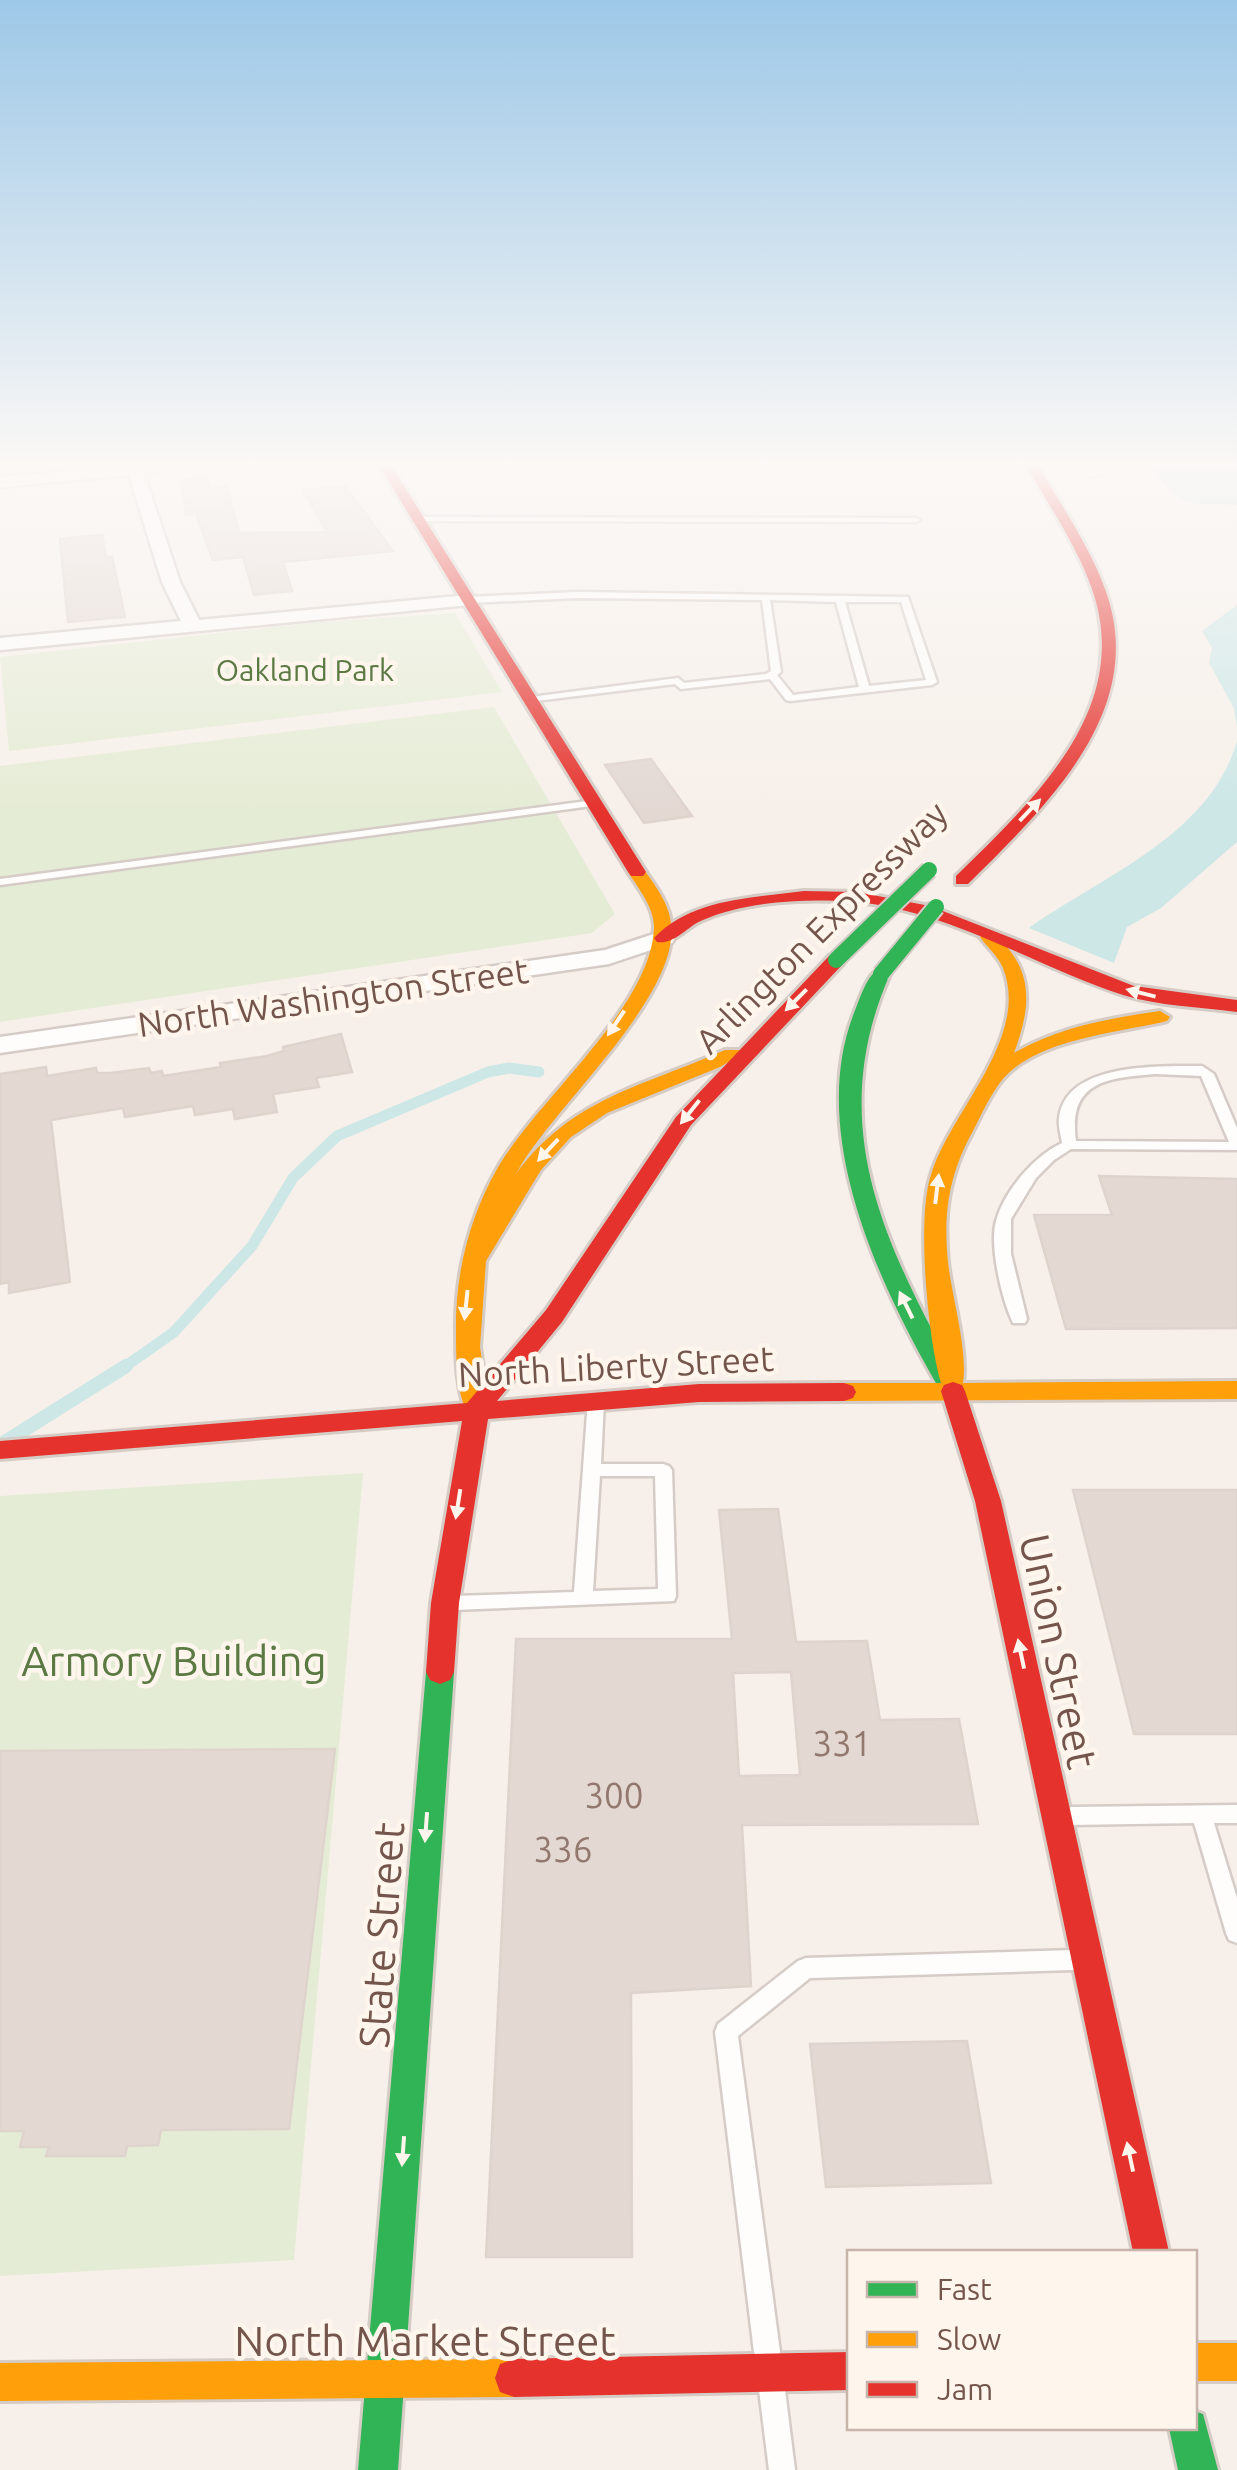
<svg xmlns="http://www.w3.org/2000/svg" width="1237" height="2470" viewBox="0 0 1237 2470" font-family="Ubuntu,sans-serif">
<rect width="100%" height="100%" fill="#f7f0ea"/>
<g fill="#e5ecd5">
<polygon points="455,613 502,692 9,751 0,657 321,622"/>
<polygon points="494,707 615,914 592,933 0,1022 0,766"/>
<polygon points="363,1473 294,2260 0,2276 0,1496"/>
</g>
<g fill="#cce7e6">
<path d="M 1151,467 L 1237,467 L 1237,505 C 1189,504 1179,508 1151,467 Z"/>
<polygon points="1237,605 1237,728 1234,708 1209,663 1212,648 1202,631"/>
<path d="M 1237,741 L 1237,842 L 1161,908 L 1127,927 L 1114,963 L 1029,928 C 1102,876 1210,836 1237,741 Z"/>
</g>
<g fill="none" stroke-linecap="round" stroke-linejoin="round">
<polyline stroke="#cce7e6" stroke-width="11" points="123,1368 174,1332 252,1246 293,1178 337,1136 488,1072 509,1068 539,1072"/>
<polyline stroke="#cce7e6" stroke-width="14" points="0,1445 126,1366"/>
</g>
<g fill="#e3d8d2" stroke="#dfd3cd" stroke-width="2.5" fill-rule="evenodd">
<polygon points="206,477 210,488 227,487 239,533 327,532 303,490 345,486 393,551 283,562 292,591 254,595 243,557 213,560 196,514 186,515 181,480"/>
<polygon points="102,535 106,557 112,557 125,617 68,622 60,539"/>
<polygon points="651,759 692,816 644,823 605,765"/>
<polygon points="341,1034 352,1072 316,1078 319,1087 273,1094 277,1112 235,1119 233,1109 195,1115 193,1106 125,1117 123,1108 51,1120 70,1282 9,1293 9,1282 0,1284 0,1074 46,1067 47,1076 96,1068 97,1073 110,1073 149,1068 151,1073 162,1071 163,1076 221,1067 220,1063 267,1056 284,1051 283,1047"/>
<polygon points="1099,1176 1237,1179 1237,1328 1066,1329 1034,1215 1112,1215"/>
<polygon points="1073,1490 1237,1490 1237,1734 1134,1734"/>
<path d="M 778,1509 L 796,1642 L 867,1641 L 880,1720 L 959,1719 L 978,1824 L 742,1825 L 751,1986 L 631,1993 L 632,2257 L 486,2257 L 516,1639 L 732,1639 L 719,1510 ZM 791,1672 L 800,1775 L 739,1776 L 733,1673 Z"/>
<polygon points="335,1749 289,2129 161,2130 158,2145 127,2146 125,2156 46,2156 49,2147 20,2147 24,2131 0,2131 0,1751"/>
<polygon points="967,2041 991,2183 826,2187 810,2044"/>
</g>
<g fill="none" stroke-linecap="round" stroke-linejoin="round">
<g stroke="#d6ccc7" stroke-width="5">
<g id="lane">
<polygon points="416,517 916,518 920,520 916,522 419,521 416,521"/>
<path d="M 577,592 L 908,597 L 937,682 L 932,685 L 790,701 L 786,700 L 770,679 L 681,689 L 675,684 L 527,702 L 527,698 L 531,697 L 678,678 L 684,683 L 766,674 L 771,671 L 762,600 L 577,598 L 469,603 L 465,600 L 469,597 ZM 770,600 L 836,602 L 859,687 L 793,695 L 777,675 L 781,672 ZM 845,602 L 901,602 L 926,680 L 869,686 Z"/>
<polygon points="595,800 599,801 599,805 0,885 0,879"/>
<path d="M 1180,1066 L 1202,1066 L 1214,1074 L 1237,1128 L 1237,1150 L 1071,1149 L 1054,1160 L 1036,1178 L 1011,1219 L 1011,1254 L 1027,1319 L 1025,1323 L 1013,1323 C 1002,1300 989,1246 996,1221 C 1004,1191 1034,1156 1062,1143 C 1061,1136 1058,1126 1059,1119 C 1064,1067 1142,1067 1180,1066 ZM 1156,1074 L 1201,1076 L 1229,1142 L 1076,1141 C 1068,1081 1107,1078 1156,1074 Z"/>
<path d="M 596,1394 L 602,1396 L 604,1400 L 601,1464 L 663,1464 L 669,1466 L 672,1470 L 676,1596 L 674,1601 L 454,1610 L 447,1608 L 445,1603 L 447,1598 L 454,1596 L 574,1592 L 588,1400 L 590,1396 ZM 600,1476 L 655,1476 L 658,1589 L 593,1591 Z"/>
<polygon points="1237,1805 1237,1823 1214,1823 1237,1898 1237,1943 1229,1940 1226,1933 1194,1823 1071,1825 1064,1822 1061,1816 1064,1810 1071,1807"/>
<polygon points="1073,1950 1081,1953 1084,1960 1081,1967 1073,1970 810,1978 738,2036 780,2352 776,2361 767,2365 758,2361 754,2352 715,2032 718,2024 798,1961 806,1958"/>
<polygon points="772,2377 781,2381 785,2390 795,2470 769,2470 759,2390 763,2381"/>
</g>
</g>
<g stroke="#d6ccc7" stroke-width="5">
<g id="street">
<polygon points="121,467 180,467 144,474 180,582 199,620 469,595 478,600 469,605 0,650 0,638 181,621 162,582 129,475 0,487 0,477"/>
<polygon points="1085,467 1101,467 1104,474 1090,477"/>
<polygon points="663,931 672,933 675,938 672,943 609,964 0,1053 0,1037 605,950"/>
</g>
</g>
<g stroke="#d6ccc6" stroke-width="6">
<g id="fast">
<path d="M 881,968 L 890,974 C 821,1131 890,1253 965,1391 L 962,1397 L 944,1397 C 882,1291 806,1136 854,1013 C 860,999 867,973 881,968 Z"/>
<polygon points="440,1660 450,1664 454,1672 398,2470 358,2470 426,1672 430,1664"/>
<polygon points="1194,2411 1203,2414 1218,2470 1178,2470 1169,2428 1194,2428"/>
</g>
</g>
<g stroke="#d6ccc6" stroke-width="6">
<g id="slow">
<path d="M 637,867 L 643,868 C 654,884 669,903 671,923 C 681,997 551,1108 516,1174 C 571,1098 644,1086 725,1050 L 739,1050 L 742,1054 L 720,1067 L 607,1113 L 571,1137 L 541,1170 L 486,1261 L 480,1347 L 489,1408 L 486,1414 L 468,1414 C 456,1392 456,1357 456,1331 C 455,1275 469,1218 497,1169 C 537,1099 652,1007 654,927 C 654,907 638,888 628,872 Z"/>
<path d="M 989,932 C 998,935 1001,940 1007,947 C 1035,980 1028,1015 1014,1053 C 1059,1027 1110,1018 1160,1011 L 1170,1017 L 1167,1021 C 1118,1033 1031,1039 999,1084 C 989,1098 981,1115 973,1131 C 949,1174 943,1213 948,1262 C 952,1298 968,1350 963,1383 L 1237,1381 L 1237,1399 L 844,1401 L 835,1398 L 832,1392 L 835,1386 L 844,1383 L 941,1383 C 928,1339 917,1223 930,1178 C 948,1113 1031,1039 1003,968 C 998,956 987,947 980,937 Z"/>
<rect x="1194" y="2343" width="43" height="38"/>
<polygon points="514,2359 528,2364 533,2378 528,2392 514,2397 0,2401 0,2363"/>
</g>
</g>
<g stroke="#d6ccc6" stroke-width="6">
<g id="jam">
<polygon points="380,467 392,467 646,872 643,876 631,876 628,872"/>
<path d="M 1027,467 L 1039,467 C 1062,507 1089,545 1105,589 C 1150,710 1046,806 968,884 L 956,884 L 956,876 C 1033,800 1134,709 1092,589 C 1077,546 1050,507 1027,467 Z"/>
<path d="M 804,891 L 857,892 L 930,906 L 1134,986 L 1237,1000 L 1237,1012 C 1200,1007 1158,1006 1123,995 C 1034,966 949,910 855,902 C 808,898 747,901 703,920 C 687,926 675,945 657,942 L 654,938 C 692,898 753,898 804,891 Z"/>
<polygon points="836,954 843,956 843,964 691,1125 562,1322 497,1401 699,1384 844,1383 853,1386 856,1392 853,1398 844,1401 699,1402 488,1419 459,1603 454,1672 450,1680 440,1684 430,1680 426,1672 431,1603 462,1421 0,1459 0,1441 467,1403 546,1310 676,1117 829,956"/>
<polygon points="953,1382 962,1385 965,1391 1001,1501 1169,2252 1133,2252 975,1501 941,1391 944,1385"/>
<polygon points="850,2352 850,2390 514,2397 500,2392 495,2378 500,2364 514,2359"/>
</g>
</g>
<use href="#lane" fill="#fefdfc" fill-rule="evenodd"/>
<use href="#street" fill="#fefdfc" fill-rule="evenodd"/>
<use href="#fast" fill="#30b455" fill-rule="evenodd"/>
<use href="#slow" fill="#ff9f0a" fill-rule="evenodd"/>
<use href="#jam" fill="#e5322d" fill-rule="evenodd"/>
<g stroke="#d5cac6" stroke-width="20" stroke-linecap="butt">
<g id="fast-bridge">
<polyline points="836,960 929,870"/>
<polyline points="881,974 936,907"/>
</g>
</g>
<use href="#fast-bridge" stroke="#30b455" stroke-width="16"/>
</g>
<defs><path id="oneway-solid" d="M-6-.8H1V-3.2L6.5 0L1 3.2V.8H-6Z" transform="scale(2.5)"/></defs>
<g fill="#fef5ec">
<use href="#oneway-solid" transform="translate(1030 810) rotate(-46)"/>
<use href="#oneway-solid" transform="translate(1141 993) rotate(-166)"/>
<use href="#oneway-solid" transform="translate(796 1000) rotate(135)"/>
<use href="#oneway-solid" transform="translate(616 1023) rotate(124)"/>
<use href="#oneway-solid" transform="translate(690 1112) rotate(129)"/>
<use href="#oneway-solid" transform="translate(548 1150) rotate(133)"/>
<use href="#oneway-solid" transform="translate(937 1189) rotate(-83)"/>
<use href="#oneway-solid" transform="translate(466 1305) rotate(96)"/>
<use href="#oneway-solid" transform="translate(906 1305) rotate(-116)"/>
<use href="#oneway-solid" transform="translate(458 1504) rotate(99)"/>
<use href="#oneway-solid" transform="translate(1021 1654) rotate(-102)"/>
<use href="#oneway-solid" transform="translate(426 1827) rotate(94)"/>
<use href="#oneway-solid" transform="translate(403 2151) rotate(94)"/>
<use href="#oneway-solid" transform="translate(1130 2157) rotate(-102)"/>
</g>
<linearGradient id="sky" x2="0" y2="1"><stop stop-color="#9dc8e7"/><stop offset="0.57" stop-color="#fbf8f6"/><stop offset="1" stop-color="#fbf8f6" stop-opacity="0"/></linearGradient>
<rect width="1237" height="813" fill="url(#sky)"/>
<g text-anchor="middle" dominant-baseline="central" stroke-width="9" stroke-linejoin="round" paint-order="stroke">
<g font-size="30" fill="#5a7943" stroke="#fef5ec">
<text x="305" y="670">Oakland Park</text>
</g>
<g font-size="35" fill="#74554b" stroke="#fef5ec">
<text transform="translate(821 927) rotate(-45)">Arlington Expressway</text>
<text transform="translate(333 997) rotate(-8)">North Washington Street</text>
<text transform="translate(616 1366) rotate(-3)">North Liberty Street</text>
</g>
<g font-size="35" fill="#92786f">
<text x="842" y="1743">331</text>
<text x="614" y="1795">300</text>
<text x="563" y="1849">336</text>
</g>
<g font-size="42" fill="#74554b" stroke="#fef5ec">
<text transform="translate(1059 1651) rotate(78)">Union Street</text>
<text transform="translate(381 1935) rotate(-86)">State Street</text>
<text x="425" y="2340">North Market Street</text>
</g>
<g font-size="42" fill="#5a7943" stroke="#fef5ec">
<text x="174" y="1660">Armory Building</text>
</g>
</g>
<rect x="847" y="2250" width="350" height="180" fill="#fef5ec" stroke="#c7b5ac" stroke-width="2.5"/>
<rect x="867" y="2282" width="50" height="15" fill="#30b455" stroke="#c7b5ac" stroke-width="2.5"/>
<text x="937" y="2300" font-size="30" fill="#74554b">Fast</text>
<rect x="867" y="2332" width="50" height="15" fill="#ff9f0a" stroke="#c7b5ac" stroke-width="2.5"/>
<text x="937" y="2350" font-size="30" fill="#74554b">Slow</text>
<rect x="867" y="2382" width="50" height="15" fill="#e5322d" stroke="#c7b5ac" stroke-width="2.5"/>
<text x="937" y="2400" font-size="30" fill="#74554b">Jam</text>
</svg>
